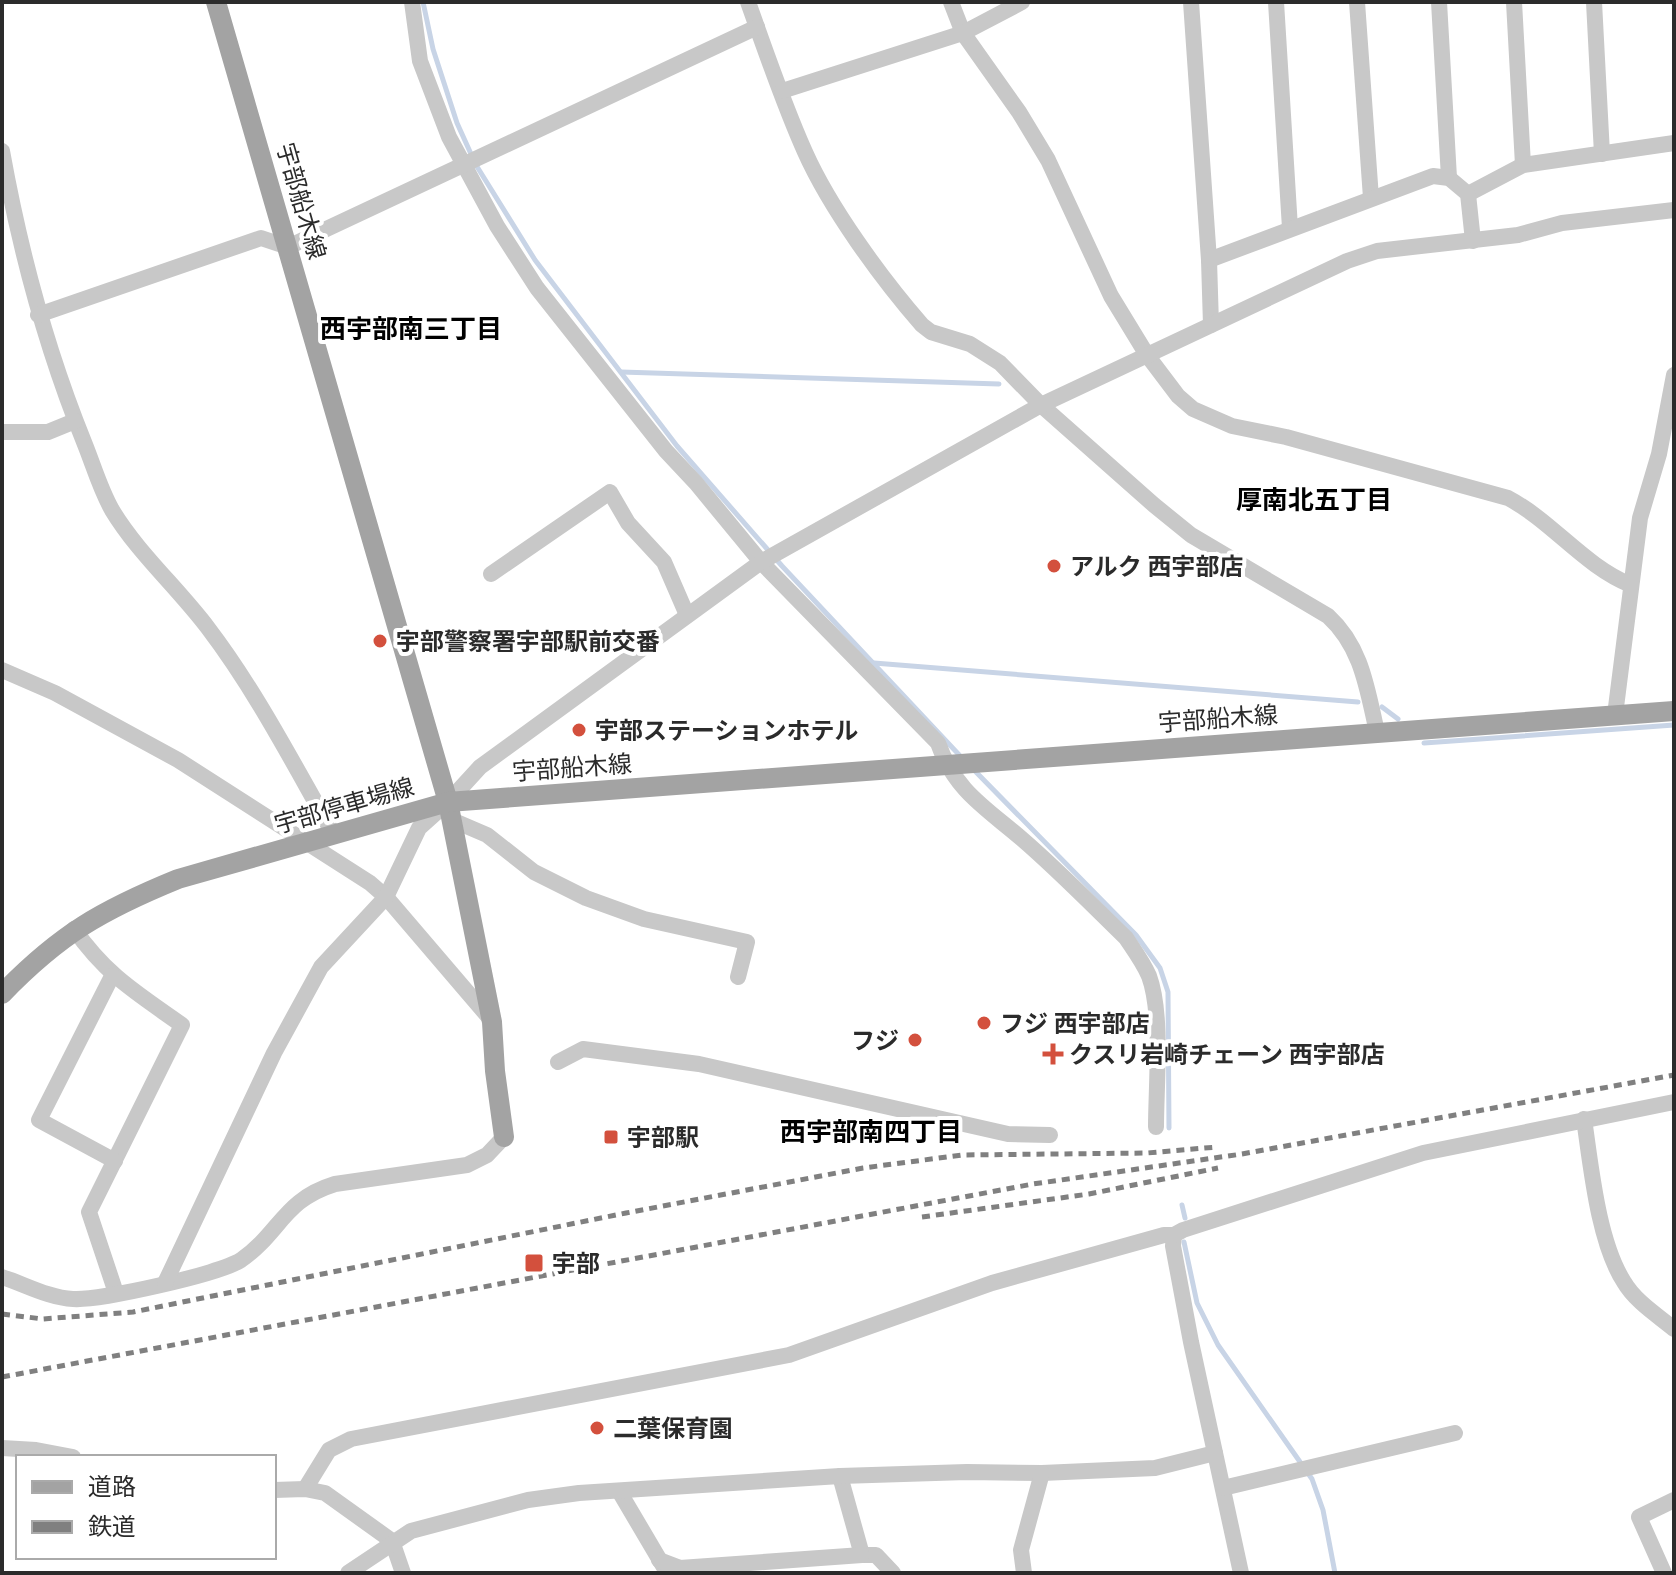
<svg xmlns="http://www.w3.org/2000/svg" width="1676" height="1575" viewBox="0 0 1676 1575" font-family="'IBM Plex Sans','Noto Sans JP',sans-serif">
<rect width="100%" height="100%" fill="#fff"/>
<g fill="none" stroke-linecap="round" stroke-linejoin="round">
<g stroke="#c8d4e6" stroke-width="5">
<polyline points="423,2 433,49 457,123 476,165 535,260 677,446 782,566 963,759"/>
<polyline points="621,372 999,384"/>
<polyline points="874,663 1358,702"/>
<polyline points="1382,707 1398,719"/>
<polyline points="1424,743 1674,725"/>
<polyline points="973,769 1136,935 1160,968 1168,992 1169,1128"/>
<polyline points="1182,1205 1185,1218"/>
<polyline points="1184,1242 1197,1303 1218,1345 1312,1479 1323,1510 1335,1573"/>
</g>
<g stroke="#c8c8c8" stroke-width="16">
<path d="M 412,2 L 420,61 L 449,137 L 497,226 L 537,288 L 666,451 L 696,483 L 761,562 L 938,743 C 955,791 986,808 1022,839 C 1058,870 1092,905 1126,938 C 1134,950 1143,962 1149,976 C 1163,1014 1156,1085 1156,1127"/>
<path d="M 748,2 C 766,52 783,103 805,152 C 830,208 881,278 922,325 L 931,332 L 970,344 L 1000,363 L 1041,405 L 1154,505 L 1191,535 L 1328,616 C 1362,647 1367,689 1377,732"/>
<path d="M 951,2 L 963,33 L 1019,112 L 1048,160 L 1111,296 L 1147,355 L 1178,396 L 1193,409 L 1232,426 L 1286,437 L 1508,498 C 1553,522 1584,566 1631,585"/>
<polyline points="1191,2 1209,260 1211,325"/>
<polyline points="1276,2 1290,228"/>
<polyline points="1357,2 1371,198"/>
<polyline points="1439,2 1449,178"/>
<polyline points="1514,2 1523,165"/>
<polyline points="1594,2 1602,154"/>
<polyline points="782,91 963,33 1022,2"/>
<path d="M 2,151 C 20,251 46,348 84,442 C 93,464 100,489 112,510 C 138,553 177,587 208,628 C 256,691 294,765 334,835"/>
<polyline points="1468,194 1523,165 1674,143"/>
<polyline points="1209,260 1433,176 1449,178 1468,194 1473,241"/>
<polyline points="38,315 261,238 288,247 757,27"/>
<polyline points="2,432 48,432 75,421"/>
<polyline points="491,574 610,492 628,523 664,562 687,615"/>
<polyline points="2,670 55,693 178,760 370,883 386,897 492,1021"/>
<polyline points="1615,715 1640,518 1659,454 1674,375"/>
<polyline points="452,820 487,835 534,872 586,898 644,919 747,942 738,977"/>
<path d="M 74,929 C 107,976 137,993 182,1025 L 89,1212 L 116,1293"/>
<polyline points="112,976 39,1120 115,1161"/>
<polyline points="558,1062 583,1049 699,1064 1008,1134 1050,1135"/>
<path d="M 1584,1119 C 1591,1166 1598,1242 1624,1282 C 1635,1301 1657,1315 1674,1329"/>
<polyline points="1174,1235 1173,1246 1191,1342 1241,1573"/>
<path d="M 2,1277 C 24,1284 49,1298 73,1299 C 99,1301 220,1274 241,1260 C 281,1232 283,1200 335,1184 L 467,1165 L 487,1155 L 504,1137"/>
<polyline points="165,1283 274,1053 321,967 386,897 419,828 448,802 480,767 761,562 1041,405 1347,261 1377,251 1518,235 1562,223 1674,210"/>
<polyline points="2,1448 36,1450 73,1457"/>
<polyline points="840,1476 862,1555 876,1555 893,1573"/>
<polyline points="1223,1488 1455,1433"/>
<polyline points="305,1489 329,1450 351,1439 789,1355 992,1283 1164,1235 1174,1235 1183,1230 1423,1153 1674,1102"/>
<polyline points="274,1490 305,1489 325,1493 392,1541 403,1573"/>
<polyline points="619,1491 665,1569"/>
<polyline points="659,1560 680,1568 862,1555"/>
<polyline points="348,1573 411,1531 528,1500 579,1493 840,1476 967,1472 1042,1473 1155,1468 1215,1453"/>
<polyline points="1024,1573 1021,1550 1042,1473"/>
<polyline points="1664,1573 1639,1517 1674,1500"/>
</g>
<g stroke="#a3a3a3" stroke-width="20">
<polyline points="216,2 448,802 492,1022 495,1071 504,1137"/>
<path d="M 2,994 C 60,934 102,910 178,879 L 448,802 L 1674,711"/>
</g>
<g stroke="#808080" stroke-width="5" stroke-dasharray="8 6" stroke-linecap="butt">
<polyline points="922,1217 1089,1194 1218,1168"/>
<polyline points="2,1314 43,1319 133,1312 626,1213 863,1168 962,1155 1147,1153 1217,1147"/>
<polyline points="2,1377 1033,1184 1242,1154 1674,1075"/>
</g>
</g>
<g fill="#d3503d" stroke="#fff" stroke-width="3">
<circle cx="1054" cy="566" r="8"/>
<circle cx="380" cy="641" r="8"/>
<circle cx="579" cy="730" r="8"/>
<circle cx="984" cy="1023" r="8"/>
<circle cx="915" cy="1040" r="8"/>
<path d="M1049 1042h8v8h8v8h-8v8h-8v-8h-8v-8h8z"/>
<rect x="603" y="1129" width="16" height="16" rx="4"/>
<rect x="524" y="1253" width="20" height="20" rx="4"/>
<circle cx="597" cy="1428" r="8"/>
</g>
<g text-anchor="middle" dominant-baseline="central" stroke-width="8" stroke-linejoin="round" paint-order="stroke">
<g font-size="24" fill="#2b2b2b" stroke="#fff">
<text transform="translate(302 201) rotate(74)">宇部船木線</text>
<text transform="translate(1218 718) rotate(-4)">宇部船木線</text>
<text transform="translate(572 767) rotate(-4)">宇部船木線</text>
<text transform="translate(344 805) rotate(-16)">宇部停車場線</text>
</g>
<g font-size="24" font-weight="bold" fill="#2b2b2b" stroke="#fff" text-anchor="start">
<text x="1070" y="566">アルク 西宇部店</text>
<text x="396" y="641">宇部警察署宇部駅前交番</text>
<text x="595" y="730">宇部ステーションホテル</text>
<text x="1000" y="1023">フジ 西宇部店</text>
<text x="899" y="1040" text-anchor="end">フジ</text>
<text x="1069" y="1054">クスリ岩崎チェーン 西宇部店</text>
<text x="627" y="1137">宇部駅</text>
<text x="552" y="1263">宇部</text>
<text x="613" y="1428">二葉保育園</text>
</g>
<g font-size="26" font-weight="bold" fill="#000" stroke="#fff">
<text x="411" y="328">西宇部南三丁目</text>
<text x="1314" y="499">厚南北五丁目</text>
<text x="871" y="1131">西宇部南四丁目</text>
</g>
</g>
<rect width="1676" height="1575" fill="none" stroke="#2b2b2b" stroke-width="8"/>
<rect x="16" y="1455" width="260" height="104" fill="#ffffff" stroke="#aaaaaa" stroke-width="2"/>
<rect x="32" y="1481" width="40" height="12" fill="#a3a3a3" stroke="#aaaaaa" stroke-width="2"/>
<text x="88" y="1495" font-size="24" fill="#2b2b2b">道路</text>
<rect x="32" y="1521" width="40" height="12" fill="#808080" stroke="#aaaaaa" stroke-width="2"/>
<text x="88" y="1535" font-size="24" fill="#2b2b2b">鉄道</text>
</svg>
